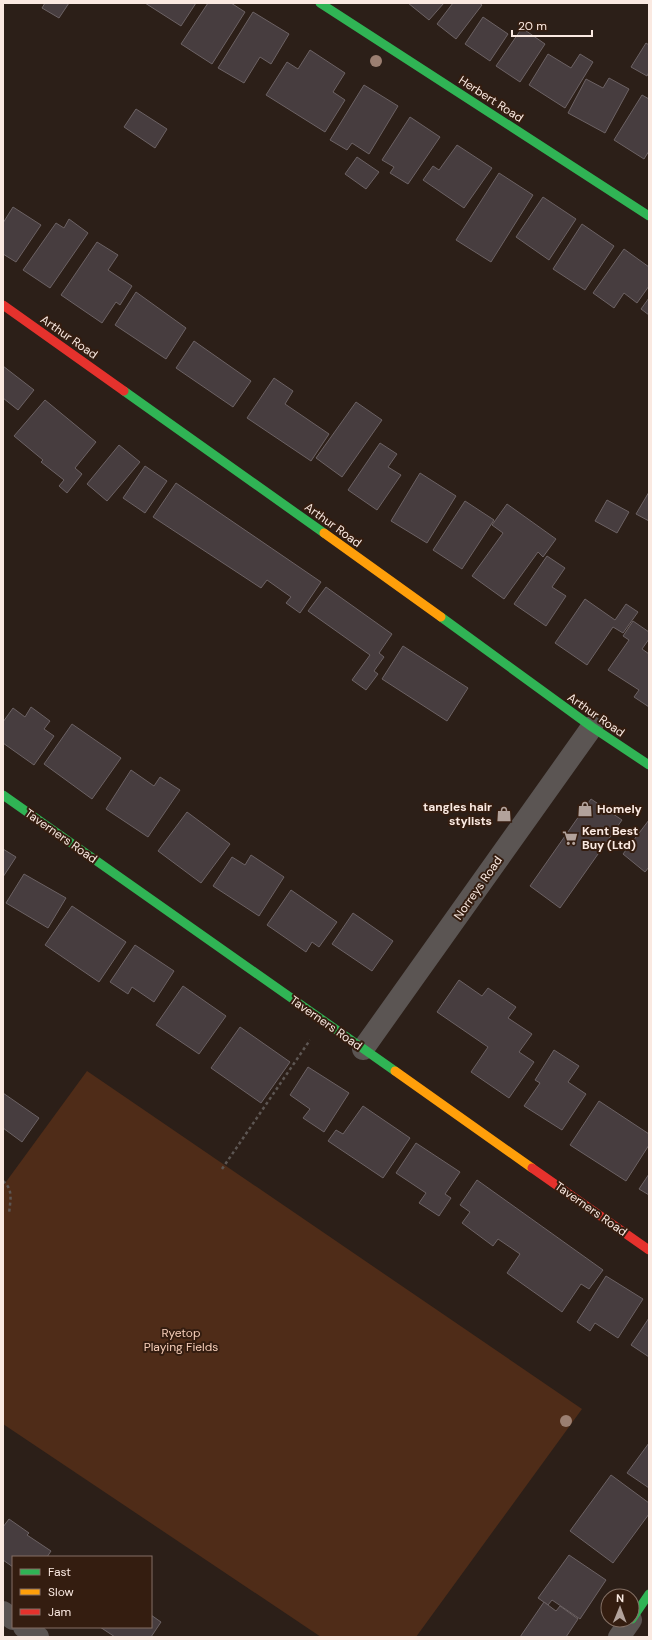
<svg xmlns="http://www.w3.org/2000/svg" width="652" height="1640" viewBox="0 0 652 1640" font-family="'DM Sans',sans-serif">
<rect width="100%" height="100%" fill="#2c1f18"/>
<polygon fill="#4f2c18" points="87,1071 582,1409 416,1637 321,1637 3,1424 3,1186"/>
<g fill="#473d3f" stroke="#6c6264">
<polygon points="45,3 69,3 59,18 42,8"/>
<polygon points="145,3 196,3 181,26"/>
<polygon points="208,3 231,3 245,12 212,64 181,44"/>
<polygon points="408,3 444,3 429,20"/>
<polygon points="453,3 479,3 482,5 456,39 437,24"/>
<polygon points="253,12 289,34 271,64 260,57 244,83 218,68"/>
<polygon points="483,17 508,34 490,61 465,44"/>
<polygon points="522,28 545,44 520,82 496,66"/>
<polygon points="646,43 649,45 649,72 647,76 631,67"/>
<polygon points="310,50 345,73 333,92 345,100 325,132 266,95 287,62 298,69"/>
<polygon points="548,54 571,68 580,54 593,62 565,108 529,85"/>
<polygon points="609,78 629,89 605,133 568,113 586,79 603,88"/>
<polygon points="364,85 398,106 369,154 352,143 347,150 330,140"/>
<polygon points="642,95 649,99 649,151 644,159 614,140"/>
<polygon points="136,109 167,129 155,148 124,127"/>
<polygon points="410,117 440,137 408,184 390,173 394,167 382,160"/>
<polygon points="457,145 492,168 464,208 423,180 433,166 439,170"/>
<polygon points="357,157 379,172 366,189 345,174"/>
<polygon points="499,173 533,195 491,262 456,240"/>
<polygon points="543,197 576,219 549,260 516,237"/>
<polygon points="13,207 41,225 16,262 3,254 3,223"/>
<polygon points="69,219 88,233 50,288 23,270 56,223 64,228"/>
<polygon points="582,224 614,246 585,290 553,269"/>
<polygon points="97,242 118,255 108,270 132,286 120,305 116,302 102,323 61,295"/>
<polygon points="624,249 649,267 649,286 637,303 624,293 614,308 593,293"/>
<polygon points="136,292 186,328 166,359 115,325"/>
<polygon points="649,298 649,315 641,309"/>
<polygon points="194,341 251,381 233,407 176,368"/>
<polygon points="3,366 34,390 18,410 3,398"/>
<polygon points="274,378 293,391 285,404 329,434 311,461 247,418"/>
<polygon points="45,400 96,442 75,468 82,474 67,493 59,486 64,480 41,462 43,460 14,436"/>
<polygon points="356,402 382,420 342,477 316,458"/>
<polygon points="380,443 397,454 388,467 401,475 377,510 348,490"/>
<polygon points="119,445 140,462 107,501 87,484"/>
<polygon points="145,466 167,481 145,513 123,498"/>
<polygon points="420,473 456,496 427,543 391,521"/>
<polygon points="176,483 321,582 300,613 286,603 291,597 267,580 261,588 153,517"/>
<polygon points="649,492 649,521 636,514"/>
<polygon points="607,500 629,512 617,533 595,521"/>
<polygon points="465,501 494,520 462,569 433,550"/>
<polygon points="507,504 556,539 543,557 538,552 504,599 472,576 503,533 492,525"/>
<polygon points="547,556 565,568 552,587 566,596 546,626 514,604"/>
<polygon points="326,587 392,634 379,653 384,657 374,671 378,674 366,690 352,680 370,655 308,611"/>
<polygon points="585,599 615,620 626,604 638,612 623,633 613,627 587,665 555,643"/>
<polygon points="633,621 649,632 649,639 642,649 649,654 649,707 634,697 639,690 608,670 629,640 623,636"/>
<polygon points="403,646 468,688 447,721 382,679"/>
<polygon points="31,707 50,721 44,729 54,736 34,765 3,743 3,722 13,708 25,717"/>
<polygon points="72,724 121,758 92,799 44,764"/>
<polygon points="131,770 154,786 160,777 180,790 148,837 106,809"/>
<polygon points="591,799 622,820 560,908 530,886"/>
<polygon points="187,812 230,844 201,883 158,851"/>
<polygon points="649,820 649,867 645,872 623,854"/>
<polygon points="3,849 16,857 3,877"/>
<polygon points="251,855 284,877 259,916 213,886 232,857 245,865"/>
<polygon points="24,874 66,898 48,928 6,903"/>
<polygon points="291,890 337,922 319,947 312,942 306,952 267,925"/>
<polygon points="72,906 126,942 99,982 45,945"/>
<polygon points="353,913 393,941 372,971 332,944"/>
<polygon points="135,945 174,971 154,1002 132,987 128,994 110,982"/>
<polygon points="459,980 482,996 488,988 516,1007 508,1018 532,1034 519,1052 534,1062 509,1098 471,1072 488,1047 437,1012"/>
<polygon points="183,986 226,1016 199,1054 156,1025"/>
<polygon points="240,1027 290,1062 261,1103 211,1068"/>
<polygon points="554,1050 579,1066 568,1082 586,1094 562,1130 524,1106 540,1083 535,1080"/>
<polygon points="308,1067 349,1093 324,1132 303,1118 310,1109 290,1095"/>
<polygon points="3,1093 39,1118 22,1142 3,1128"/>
<polygon points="599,1101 649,1134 649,1145 626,1181 570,1145"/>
<polygon points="363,1106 410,1138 383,1178 328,1141 336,1130 343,1134"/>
<polygon points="416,1143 460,1172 445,1194 451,1198 439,1216 419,1203 426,1193 396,1173"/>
<polygon points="649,1174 649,1195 639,1189"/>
<polygon points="477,1180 603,1270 589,1289 581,1284 562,1312 507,1273 520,1254 498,1239 493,1246 462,1223 470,1212 460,1205"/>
<polygon points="606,1276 643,1299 618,1338 595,1323 590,1331 577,1322"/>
<polygon points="649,1318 649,1357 631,1345"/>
<polygon points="649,1443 649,1488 627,1473"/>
<polygon points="611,1475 649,1503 649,1514 613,1563 570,1531"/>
<polygon points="9,1519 29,1533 27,1535 51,1551 47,1557 13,1557 13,1567 3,1560 3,1527"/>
<polygon points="569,1555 606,1580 580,1619 552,1600 548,1605 538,1598"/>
<polygon points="544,1602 556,1611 560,1606 578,1619 566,1637 520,1637"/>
<polygon points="151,1615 161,1622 151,1637 115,1637 100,1627 151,1627"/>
</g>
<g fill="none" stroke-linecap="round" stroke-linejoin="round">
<g stroke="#5d5653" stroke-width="2.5" stroke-dasharray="3 3" stroke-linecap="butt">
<polyline points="222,1169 310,1040"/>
<path d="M 3,1181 C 14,1190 10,1201 9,1214"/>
</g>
<g stroke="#5b5553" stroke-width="22">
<polyline points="363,1049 592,727"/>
<polyline points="3,1612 13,1619"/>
<polyline points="24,1627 38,1637"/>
<polyline points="619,1637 631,1620"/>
</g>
<g stroke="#30b455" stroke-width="9">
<polyline points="320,3 649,216"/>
<polyline points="124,391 324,533"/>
<polyline points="441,617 592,727 649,765"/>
<polyline points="3,795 395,1071"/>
<polyline points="632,1619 649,1594"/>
</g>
<g stroke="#ff9f0a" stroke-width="9">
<polyline points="324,533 441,617"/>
<polyline points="395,1071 532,1168"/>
</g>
<g stroke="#e5322d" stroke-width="9">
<polyline points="3,305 124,391"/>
<polyline points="532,1168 649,1250"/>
</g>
</g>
<g fill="#9b7f71">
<circle cx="376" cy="61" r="6"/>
<circle cx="566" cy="1421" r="6"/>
</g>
<defs>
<g id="shop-bare" transform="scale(1.2)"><path d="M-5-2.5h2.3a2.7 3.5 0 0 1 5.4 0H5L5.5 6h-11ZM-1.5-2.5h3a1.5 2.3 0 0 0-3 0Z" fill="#b2a29b" stroke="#341d10" stroke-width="2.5" paint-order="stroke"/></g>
<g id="supermarket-bare" transform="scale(1.2)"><path d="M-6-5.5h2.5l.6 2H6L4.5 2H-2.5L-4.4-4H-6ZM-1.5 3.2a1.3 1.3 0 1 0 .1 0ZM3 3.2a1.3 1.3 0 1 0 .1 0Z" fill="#b2a29b" stroke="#341d10" stroke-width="2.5" paint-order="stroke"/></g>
</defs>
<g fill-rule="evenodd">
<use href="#shop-bare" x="585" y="809"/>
<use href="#shop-bare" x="504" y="814"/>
<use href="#supermarket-bare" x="570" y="838"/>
</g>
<g text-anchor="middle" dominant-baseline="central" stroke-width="4" stroke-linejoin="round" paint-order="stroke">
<g font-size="12" fill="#fae9e1" stroke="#341d10">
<text transform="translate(491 99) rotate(33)">Herbert Road</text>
<text transform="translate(69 337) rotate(35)">Arthur Road</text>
<text transform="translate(333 525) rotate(36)">Arthur Road</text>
<text transform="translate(596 715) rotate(35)">Arthur Road</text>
<text transform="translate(61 836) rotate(35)">Taverners Road</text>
<text transform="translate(478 888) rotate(-55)">Norreys Road</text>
<text transform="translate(326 1023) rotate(35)">Taverners Road</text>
<text transform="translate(591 1209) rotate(35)">Taverners Road</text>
</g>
<g font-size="12" font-weight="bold" fill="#fae9e1" stroke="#341d10" text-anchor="start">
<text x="492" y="807" text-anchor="end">tangles hair<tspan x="492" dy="14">stylists</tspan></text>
<text x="597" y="809">Homely</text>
<text x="582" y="831">Kent Best<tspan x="582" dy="14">Buy (Ltd)</tspan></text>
</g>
<g font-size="12" fill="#f6ceb9" stroke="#341d10">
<text x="181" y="1333">Ryetop<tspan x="181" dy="14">Playing Fields</tspan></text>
</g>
</g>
<rect width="652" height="1640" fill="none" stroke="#fae9e1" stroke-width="8"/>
<rect x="12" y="1556" width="140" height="72" fill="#341d10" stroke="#836f64"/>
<rect x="20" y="1569" width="20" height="6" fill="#30b455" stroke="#836f64"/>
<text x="48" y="1576" font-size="12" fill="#fae9e1">Fast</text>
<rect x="20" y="1589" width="20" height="6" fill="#ff9f0a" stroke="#836f64"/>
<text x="48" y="1596" font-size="12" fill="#fae9e1">Slow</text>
<rect x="20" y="1609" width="20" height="6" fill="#e5322d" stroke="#836f64"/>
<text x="48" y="1616" font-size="12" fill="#fae9e1">Jam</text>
<g transform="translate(620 1608) rotate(1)"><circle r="19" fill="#341d10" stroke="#836f64"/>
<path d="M0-3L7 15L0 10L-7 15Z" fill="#b2a29b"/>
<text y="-6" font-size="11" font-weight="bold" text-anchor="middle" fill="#fae9e1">N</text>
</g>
<path d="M512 30v6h80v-6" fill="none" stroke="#fae9e1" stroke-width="2"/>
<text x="518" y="30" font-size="12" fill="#fae9e1" stroke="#341d10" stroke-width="3" paint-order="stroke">20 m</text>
</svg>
